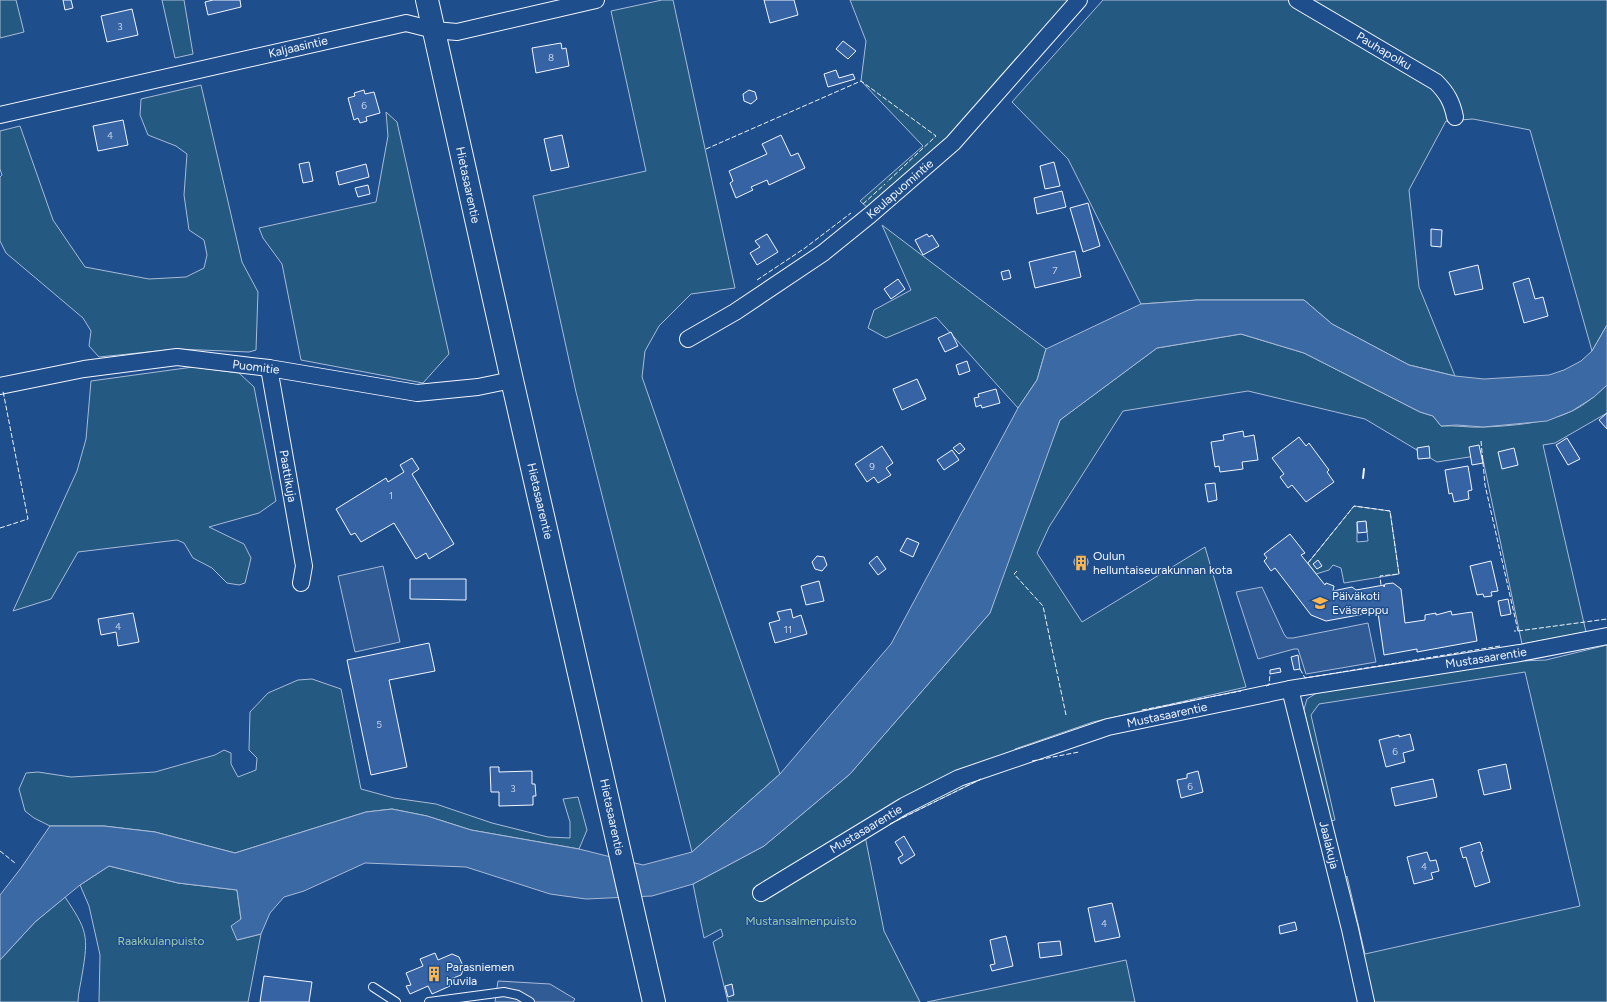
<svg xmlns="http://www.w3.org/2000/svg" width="1607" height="1002" viewBox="0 0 1607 1002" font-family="Figtree,sans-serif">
<rect width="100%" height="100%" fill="#1f4e8c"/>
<g fill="#245a82" stroke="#a8bbd7" fill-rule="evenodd">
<polygon points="0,0 16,0 24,32 0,38"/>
<polygon points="162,0 184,0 193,54 175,58"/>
<polygon points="662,0 673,0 735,288 691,294 659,326 645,351 642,377 780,774 692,852 576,392 533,196 646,171 611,11"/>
<polygon points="850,0 1072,0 944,141 869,209 860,201 923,146 861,81 866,41"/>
<polygon points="1103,0 1607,0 1607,325 1592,351 1530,130 1473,119 1446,121 1409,190 1419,287 1455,376 1409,365 1332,324 1304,300 1197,300 1141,304 1068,159 1012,102"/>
<polygon points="201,85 242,262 258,292 256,350 249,352 177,349 99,357 89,346 91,331 83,318 6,253 0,241 0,177 2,175 0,169 0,131 20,126 53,220 85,267 149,279 186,277 204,268 207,255 204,240 189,230 184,195 187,154 176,146 148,135 140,115 141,99"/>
<polygon points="386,112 397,122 449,354 423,383 301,360 282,264 263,238 259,228 376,202 388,136"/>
<polygon points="882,225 1046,349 1037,380 1018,408 936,317 886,338 868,328 874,310 911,290"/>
<path d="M 1241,334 L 1304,353 L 1420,412 L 1433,416 L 1441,426 C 1455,425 1470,428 1484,427 C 1511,426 1548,423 1572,411 C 1585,405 1596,395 1607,385 L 1607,413 L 1555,443 L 1543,445 L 1586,632 L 1522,644 L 1482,455 L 1437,462 L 1365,419 L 1248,391 L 1123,411 L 1049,527 L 1037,553 L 1082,622 L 1205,547 L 1246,687 L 1093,722 L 1015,749 L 1019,764 L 1008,766 L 865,836 L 884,931 L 920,1002 L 728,1002 L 713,942 L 723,936 L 721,929 L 704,938 L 693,884 L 764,846 L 850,774 L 990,613 L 1018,524 L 1060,420 L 1157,348 Z"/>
<polygon points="193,367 239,373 254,387 276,501 259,513 209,527 244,544 251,558 245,583 239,585 227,583 212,568 193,558 184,543 177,540 78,552 51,599 13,611 77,471 86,439 91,381"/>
<path d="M 1354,506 L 1390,511 L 1399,574 L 1344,583 L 1341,568 L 1333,565 L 1329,570 L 1316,574 L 1308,563 ZM 1357,522 L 1366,522 L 1368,541 L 1357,542 Z"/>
<polygon points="1607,645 1607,1002 1371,1002 1342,882 1347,876 1365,954 1580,906 1525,672 1319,704 1311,715 1335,820 1331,821 1328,819 1304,709 1307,699 1323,689 1521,661 1546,660"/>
<polygon points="312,679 341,689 361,789 394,798 436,804 492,823 548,837 570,838 570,822 563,799 578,797 587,830 579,849 471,830 427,816 392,809 366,812 235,853 155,832 104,826 50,826 34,818 25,811 19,789 26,773 38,772 71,777 155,772 215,755 224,750 231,753 231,764 238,777 256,770 257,758 249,750 250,712 268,693 298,680"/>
<polygon points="109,866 178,883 237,890 241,920 237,940 261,934 248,1002 99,1002 100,955 89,906 80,885"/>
<path d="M 65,897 C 87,930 89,935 82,975 C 81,983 78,993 78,1002 L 0,1002 L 0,960 L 35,922 Z"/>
<polygon points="1126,960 1135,1002 927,1002"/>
</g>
<g fill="#305b95" stroke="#a8bbd7">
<polygon points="383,566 400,642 355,652 338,576"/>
<polygon points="1262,587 1284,634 1287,638 1293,638 1368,623 1376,662 1306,674 1298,649 1294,649 1258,659 1236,592"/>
<polygon points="498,981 550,984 575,999 573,1002 495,1002"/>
</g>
<polygon fill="#3b69a3" stroke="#a8bbd7" points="1197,300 1304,300 1332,324 1409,365 1455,376 1484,379 1549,375 1564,370 1581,361 1592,351 1607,325 1607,385 1594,397 1572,411 1547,421 1483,427 1457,425 1441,426 1433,416 1420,412 1304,353 1241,334 1157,348 1060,420 990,613 850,774 764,846 693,884 652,896 586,899 550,894 466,867 365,863 304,891 284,897 270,913 261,934 237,940 231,926 241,919 237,890 178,883 109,866 80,885 35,922 0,960 0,895 21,868 50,826 104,826 155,832 235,853 366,812 392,809 427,816 471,830 579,849 643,865 692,852 780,774 891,644 1018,408 1037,380 1046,349 1141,304"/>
<g fill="#3563a3" stroke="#f2f6ff">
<polygon points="63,0 71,0 73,8 65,10"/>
<polygon points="213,0 240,0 241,7 208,15 205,2"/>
<polygon points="764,0 794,0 798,15 770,23"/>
<polygon points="132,9 138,35 107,42 101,16"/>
<polygon points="843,41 856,51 848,59 836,49"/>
<polygon points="561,43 562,49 566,48 569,66 536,73 532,48"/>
<polygon points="836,70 839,78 853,74 855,79 828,87 824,74"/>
<polygon points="364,90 365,94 374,92 380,113 366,117 367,121 360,123 358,118 354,120 348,98 355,96 354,93"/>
<polygon points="749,90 755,92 757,99 751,104 744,101 743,94"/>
<polygon points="123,120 128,145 98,151 93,126"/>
<polygon points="562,135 569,167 551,171 544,139"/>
<polygon points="781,135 791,156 798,153 805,168 769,185 767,180 751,187 753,190 736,198 730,183 733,181 729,171 767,154 762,144"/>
<polygon points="309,162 313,181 303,183 299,164"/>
<polygon points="1054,162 1060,186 1045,189 1040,166"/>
<polygon points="366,164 369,177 339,185 336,172"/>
<polygon points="368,185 370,194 358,197 355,188"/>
<polygon points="1062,191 1066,207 1037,214 1034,198"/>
<polygon points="1088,203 1100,246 1083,252 1070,208"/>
<polygon points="1431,229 1442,230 1441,247 1431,246"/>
<polygon points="767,234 778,252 757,265 750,253 760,247 755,241"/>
<polygon points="927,234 929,237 932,235 939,246 923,255 915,240"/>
<polygon points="1075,251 1081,277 1035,288 1029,262"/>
<polygon points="1478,265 1483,289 1455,295 1449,272"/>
<polygon points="1009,270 1011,278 1003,280 1001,272"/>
<polygon points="1529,278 1535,299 1543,297 1548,316 1524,323 1513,283"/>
<polygon points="898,279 905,289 891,299 884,289"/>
<polygon points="951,332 958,346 945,352 938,338"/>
<polygon points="967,361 970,371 959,375 956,365"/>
<polygon points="917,379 926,399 902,410 893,389"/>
<polygon points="996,389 1000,403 982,408 981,405 976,407 974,398 979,397 978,394"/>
<polygon points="1607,413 1607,429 1599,420"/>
<polygon points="1243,431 1244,437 1254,435 1258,460 1242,462 1243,469 1220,472 1219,466 1215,467 1211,442 1224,440 1223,435"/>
<polygon points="1299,437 1306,446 1309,443 1329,470 1327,472 1334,482 1306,502 1292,485 1288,488 1280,477 1284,474 1272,458"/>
<polygon points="1567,438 1580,459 1568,465 1556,445"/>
<polygon points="960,443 965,449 959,454 953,448"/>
<polygon points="1479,445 1483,463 1472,465 1469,447"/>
<polygon points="882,446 893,463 886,468 891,475 878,483 874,477 867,482 855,464"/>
<polygon points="1429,446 1430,458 1418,459 1417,448"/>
<polygon points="1514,448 1518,465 1502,469 1498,452"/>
<polygon points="952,450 959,460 944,470 937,460"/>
<polygon points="412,458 419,469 412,474 454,544 429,559 426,553 416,559 394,523 361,542 355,533 351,535 336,509 386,478 388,482 404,472 400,465"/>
<polygon points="1468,466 1472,490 1468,491 1469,499 1454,502 1452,493 1449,494 1445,470"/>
<polygon points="1215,483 1217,500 1208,502 1205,484"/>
<polygon points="1366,521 1367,532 1358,533 1357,522"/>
<polygon points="1290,534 1305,553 1301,555 1325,585 1326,583 1334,586 1333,591 1352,587 1356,590 1384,585 1384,587 1385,584 1393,583 1401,589 1405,623 1425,620 1425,615 1436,613 1436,615 1451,611 1452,615 1472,612 1477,641 1417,652 1417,649 1384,655 1378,613 1375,612 1326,621 1311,615 1275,568 1271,571 1264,561 1267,558 1264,554"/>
<polygon points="907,538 919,543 913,557 900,551"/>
<circle cx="1081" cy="562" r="7"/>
<polygon points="817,556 824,557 827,565 822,571 815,569 812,562"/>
<polygon points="877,556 886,569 878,575 869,563"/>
<polygon points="1318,560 1322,566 1317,569 1313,564"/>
<polygon points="1491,561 1498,591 1491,592 1492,596 1484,597 1483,594 1477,595 1470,566"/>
<polygon points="410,579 466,579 466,600 410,599"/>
<polygon points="819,581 824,601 806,605 801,586"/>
<polygon points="1508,599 1511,614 1501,616 1498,601"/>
<polygon points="791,609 793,618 801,615 807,634 775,643 769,623 780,620 777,612"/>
<polygon points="133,613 139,642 118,646 116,632 101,635 98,619"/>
<polygon points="429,643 435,671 389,680 407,767 371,775 347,660"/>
<polygon points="1298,655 1300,669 1294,670 1291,657"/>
<polygon points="1280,668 1281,672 1270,674 1270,670"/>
<polygon points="1410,734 1414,750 1403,753 1405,762 1386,767 1379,740 1399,735 1399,737"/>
<polygon points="1506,764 1511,789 1484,795 1478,770"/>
<polygon points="490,767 499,767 499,772 532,771 532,784 535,784 536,796 533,796 533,805 499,806 499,792 491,792"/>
<polygon points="1198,771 1203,792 1181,798 1177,780 1187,778 1187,774"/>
<polygon points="1433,779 1437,797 1395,806 1391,788"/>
<polygon points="904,836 915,855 901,864 898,858 903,855 895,842"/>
<polygon points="1480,842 1483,851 1481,852 1490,882 1475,887 1466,857 1463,858 1460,848"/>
<polygon points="1427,852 1430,861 1436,860 1439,871 1431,873 1433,879 1414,884 1407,857"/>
<polygon points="1112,903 1120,937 1095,942 1088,908"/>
<polygon points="1295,922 1297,930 1280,934 1279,926"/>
<polygon points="1006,936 1013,966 992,971 990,965 995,964 990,940"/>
<polygon points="1060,941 1062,955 1040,958 1038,943"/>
<polygon points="435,953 438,960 452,954 459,957 464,968 461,975 448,980 450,986 432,994 428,986 410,994 406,986 411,985 406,973 423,966 420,959"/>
<polygon points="264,976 312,982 309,1002 260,1002"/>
<polygon points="732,984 734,995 728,997 725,986"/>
</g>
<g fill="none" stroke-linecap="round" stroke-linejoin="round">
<g stroke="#f2f6ff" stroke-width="10">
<g id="lane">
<polyline points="373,987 396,1002"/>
<polyline points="429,1002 504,992 518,995 530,1002"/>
</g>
</g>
<g stroke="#f2f6ff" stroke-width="18">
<g id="street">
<path d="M 1297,0 L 1436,82 C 1447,93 1452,102 1455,117"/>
<polyline points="0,115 393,26 406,23 434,30 457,32 596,0"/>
<polyline points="688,339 735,312 823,253 870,215 953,143 1079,0"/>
<polyline points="269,368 304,566 301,583"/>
<polyline points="0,386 84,369 177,357 269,368 417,393 478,387 512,380"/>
<polyline points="1290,689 1350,929 1366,1002"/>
<polyline points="761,893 904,806 959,778 1108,727 1290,689 1520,653 1607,636"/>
</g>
</g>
<g stroke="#f2f6ff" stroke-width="24">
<polyline id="secondary" points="427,0 512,380 654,1002"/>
</g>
<use href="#lane" stroke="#1f4e8c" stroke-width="8"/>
<use href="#street" stroke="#1f4e8c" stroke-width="16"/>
<use href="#secondary" stroke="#1f4e8c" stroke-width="22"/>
<g stroke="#f2f6ff" stroke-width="1" stroke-dasharray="5 2" stroke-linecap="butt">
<polyline points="706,149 861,81 936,136 887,182"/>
<polyline points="863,204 885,184"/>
<polyline points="757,280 805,248 851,213"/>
<polyline points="1481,441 1485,485 1518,631 1514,631"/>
<polyline points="0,528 28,519 3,391"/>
<polyline points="1308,563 1354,506 1390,511 1399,574 1380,576 1381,585"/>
<polyline points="1017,571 1014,574 1043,606 1066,715"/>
<polyline points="1518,631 1607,619"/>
<polyline points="1300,669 1305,678 1500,646"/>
<polyline points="1266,686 1269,685 1270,674"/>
<polyline points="1142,710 1241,691"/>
<polyline points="1032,761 1079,752"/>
<polyline points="890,824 981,779"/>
<polyline points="0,851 15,863"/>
</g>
<polyline stroke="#f2f6ff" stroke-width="2" points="1363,478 1364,469"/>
</g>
<defs>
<g id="building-bare" transform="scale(1.2)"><path d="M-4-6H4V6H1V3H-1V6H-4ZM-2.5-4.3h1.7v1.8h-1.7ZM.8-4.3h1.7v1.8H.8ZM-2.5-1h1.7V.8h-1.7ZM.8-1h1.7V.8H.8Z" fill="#ffb74d" stroke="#1f4e8c" stroke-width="2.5" paint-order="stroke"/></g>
<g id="school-bare" transform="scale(1.2)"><path d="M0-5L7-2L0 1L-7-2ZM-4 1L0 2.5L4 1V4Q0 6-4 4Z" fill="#ffb74d" stroke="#1f4e8c" stroke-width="2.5" paint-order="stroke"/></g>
</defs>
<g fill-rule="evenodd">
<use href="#building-bare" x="1081" y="563"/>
<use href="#school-bare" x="1320" y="603"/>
<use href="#building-bare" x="434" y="974"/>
</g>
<g text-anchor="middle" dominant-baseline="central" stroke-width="3" stroke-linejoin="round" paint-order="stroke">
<g font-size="10" fill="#c3d1e8">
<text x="120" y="26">3</text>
<text x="551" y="57">8</text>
<text x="364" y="105">6</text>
<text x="110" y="135">4</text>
<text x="1055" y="270">7</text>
<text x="872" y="466">9</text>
<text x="391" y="495">1</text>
<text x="118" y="626">4</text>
<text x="788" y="629">11</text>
<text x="379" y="724">5</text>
<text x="1395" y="751">6</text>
<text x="1190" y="786">6</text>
<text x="513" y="788">3</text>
<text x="1424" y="866">4</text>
<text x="1104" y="923">4</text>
</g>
<g font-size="12" fill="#f2f6ff" stroke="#1f4e8c">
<text transform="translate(298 47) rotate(-13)">Kaljaasintie</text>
<text transform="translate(1384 51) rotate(31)">Pauhapolku</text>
<text transform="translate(468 185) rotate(78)">Hietasaarentie</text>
<text transform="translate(900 189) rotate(-41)">Keulapuomintie</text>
<text transform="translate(256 367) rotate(7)">Puomitie</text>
<text transform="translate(288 476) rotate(80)">Paattikuja</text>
<text transform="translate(540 501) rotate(77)">Hietasaarentie</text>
<text transform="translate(1486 658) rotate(-9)">Mustasaarentie</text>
<text transform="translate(1167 715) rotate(-12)">Mustasaarentie</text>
<text transform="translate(612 817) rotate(78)">Hietasaarentie</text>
<text transform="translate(866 829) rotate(-31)">Mustasaarentie</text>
<text transform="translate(1329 845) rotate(76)">Jaalakuja</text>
</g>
<g font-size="12" fill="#f2f6ff" stroke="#1f4e8c" text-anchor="start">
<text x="1093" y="556">Oulun<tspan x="1093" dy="14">helluntaiseurakunnan kota</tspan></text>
<text x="1332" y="596">Päiväkoti<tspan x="1332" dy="14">Eväsreppu</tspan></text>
<text x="446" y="967">Parasniemen<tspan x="446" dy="14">huvila</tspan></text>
</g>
<g font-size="12" fill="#97c8a6" stroke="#1f4e8c">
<text x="801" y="921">Mustansalmenpuisto</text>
<text x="161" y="941">Raakkulanpuisto</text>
</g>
</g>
</svg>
